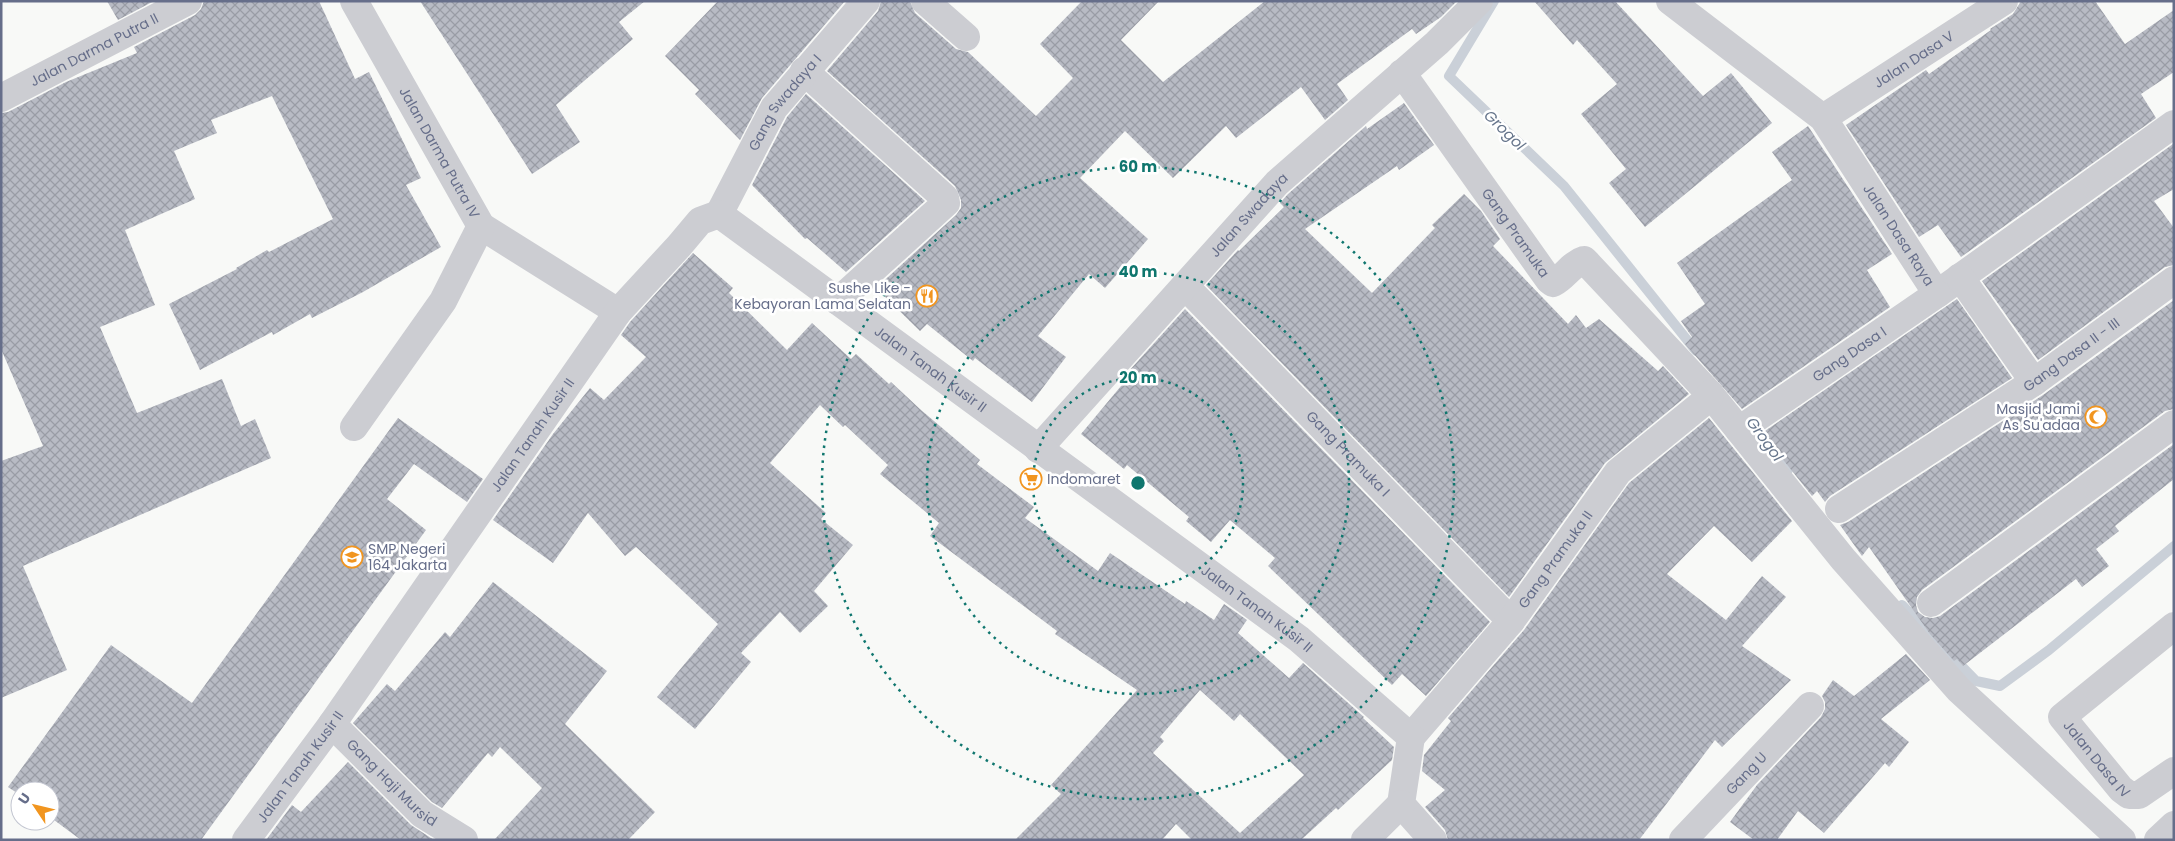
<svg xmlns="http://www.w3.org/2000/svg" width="2175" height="841" viewBox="0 0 2175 841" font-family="Poppins,sans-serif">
<defs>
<pattern id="building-cross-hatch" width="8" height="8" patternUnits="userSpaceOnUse" patternTransform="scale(1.25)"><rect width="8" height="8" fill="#b8bbc4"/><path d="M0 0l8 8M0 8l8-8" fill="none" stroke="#999ca5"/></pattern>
</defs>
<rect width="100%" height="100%" fill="#f8f9f7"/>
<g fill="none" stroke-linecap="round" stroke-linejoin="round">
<g stroke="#cad0d8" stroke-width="10">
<polyline points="1494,1 1449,76 1564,186 1696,351"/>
<polyline points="1752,421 1788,470"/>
<polyline points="1902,605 1976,681 2000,686 2049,650 2174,546"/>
</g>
</g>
<g fill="url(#building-cross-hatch)" fill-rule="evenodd">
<polygon points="107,1 154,1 118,20"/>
<polygon points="204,1 319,1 355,79 369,72 421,178 406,185 441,247 363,292 312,318 310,314 273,335 272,332 200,370 169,304 237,269 236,268 267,250 269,252 333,219 272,96 211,120 217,133 174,151 195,199 125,230 155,305 100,327 137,413 222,379 241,426 255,419 271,458 23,566 67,670 1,698 1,461 43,446 1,349 1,113 8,112 66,82 137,53 134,47 195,15 201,9"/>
<polygon points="420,1 645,1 619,22 633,39 556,105 580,142 532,174"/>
<polygon points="718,1 845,1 762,98 740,140 695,94 699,90 665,56"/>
<polygon points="881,1 910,1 915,13 956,49 968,52 1036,116 1073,78 1040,44 1082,1 1159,1 1121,40 1163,82 1265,1 1457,1 1441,17 1416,34 1412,29 1337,84 1348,100 1325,120 1301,87 1236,138 1226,126 1173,178 1125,131 1080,178 1148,239 1105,288 1089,274 1038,336 1066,357 1032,402 975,358 973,361 927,324 920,331 876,288 956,215 961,208 961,200 955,186 827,71 878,11"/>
<polygon points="1534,1 1615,1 1703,96 1731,73 1772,123 1645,227 1609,183 1626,169 1581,114 1617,84 1577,40 1573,45"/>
<polygon points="2021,1 2095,1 2125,44 2174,10 2174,72 2141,94 2156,118 1961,257 1938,225 1919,237 1846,125 1926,70 1929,74 1991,30 1990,29 2013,14"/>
<polygon points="806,94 925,201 846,272 807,238 805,239 752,185 787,117"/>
<polygon points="1404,103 1434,145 1399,170 1397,166 1305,229 1372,293 1435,228 1432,225 1464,194 1481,211 1500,239 1493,246 1568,324 1576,315 1586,328 1599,319 1658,371 1663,366 1689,394 1605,463 1509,597 1206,285 1238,250 1239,251 1284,207 1280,203 1288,194 1366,126 1367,129"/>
<polygon points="1808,126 1892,254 1867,270 1890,307 1742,409 1685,344 1692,337 1681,321 1705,304 1677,263 1792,180 1772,152"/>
<polygon points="2173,144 2174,189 2154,201 2174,228 2174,265 2165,267 2038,360 1982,281"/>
<path d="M 693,253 L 733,288 L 729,293 L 787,350 L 812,323 L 851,359 L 856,354 L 889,384 L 891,382 L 921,410 L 980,460 L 977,464 L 1034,507 L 1025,518 L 1098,571 L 1110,553 L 1185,604 L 1186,601 L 1214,620 L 1224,604 L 1247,620 L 1238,633 L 1289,678 L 1303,663 L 1364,717 L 1363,718 L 1394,747 L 1392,760 L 1338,810 L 1336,808 L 1301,840 L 1192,840 L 1176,824 L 1162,840 L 1015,840 L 1061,794 L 1051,785 L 1137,690 L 1055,634 L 1057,631 L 930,536 L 939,523 L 880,474 L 888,465 L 845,425 L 843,427 L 820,405 L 770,463 L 826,513 L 821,519 L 853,545 L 814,591 L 828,606 L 800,633 L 780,612 L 741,653 L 751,662 L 695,729 L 657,697 L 718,624 L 636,547 L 625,556 L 588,513 L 553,563 L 493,520 L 553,434 L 590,388 L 604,400 L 646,357 L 621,335 L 630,322 ZM 1200,690 L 1234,721 L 1240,714 L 1304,775 L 1240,833 L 1153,753 L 1164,741 L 1160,737 Z"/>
<polygon points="1957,299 2012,378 1830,496 1825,502 1817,491 1812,496 1762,433"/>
<polygon points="2174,300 2174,409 2165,411 1922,590 1917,597 1916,605 1918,612 1925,617 1933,618 1940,616 2174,444 2174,479 2115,526 2119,531 2096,549 2109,566 2082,587 2076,579 1963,666 1957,659 1954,661 1930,634 1869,547 1862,556 1840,525 1848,522 2043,395"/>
<polygon points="1185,309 1490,622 1426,696 1402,674 1392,685 1268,566 1275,558 1230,520 1211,542 1186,521 1189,517 1127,465 1124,469 1081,434 1131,374 1128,372"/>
<polygon points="398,418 483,479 467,502 414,464 387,499 426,530 201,840 81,840 50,817 50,791 20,791 20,795 8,787 111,645 192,703"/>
<polygon points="1709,418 1792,521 1752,562 1714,526 1667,574 1726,620 1762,576 1786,597 1742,646 1791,680 1722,747 1715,740 1639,840 1448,840 1445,830 1425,807 1445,790 1422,771 1424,755 1451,721 1448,718 1524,630 1629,483"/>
<polygon points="493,582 607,671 565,724 655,812 628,840 494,840 542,788 500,747 492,757 488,753 442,808 432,802 353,723 387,684 395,691 445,632 450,637"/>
<polygon points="1906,654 1930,680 1881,719 1909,742 1889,767 1885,763 1824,833 1798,811 1777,840 1754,840 1730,822 1757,785 1821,717 1825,709 1825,702 1822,696 1833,680 1854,696"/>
<polygon points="348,762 411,825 434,840 266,840 292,805 301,812"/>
</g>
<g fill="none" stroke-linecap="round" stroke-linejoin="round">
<g stroke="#cccdd2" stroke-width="28">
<path id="s1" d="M 354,1 L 481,226 L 618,312"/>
<polyline points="925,1 966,37"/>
<path id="s2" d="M 1670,1 L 1823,118 L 1937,294 L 2174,124"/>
<polyline points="804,71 945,198 946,203 838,301"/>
<path id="s3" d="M 1402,73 L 1549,280 L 1553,283 C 1565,277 1571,264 1584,260 L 1588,264 L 1710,394 L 1843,559 L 1959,690 L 2122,840"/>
<path id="s4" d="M 1,98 L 188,1"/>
<path id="s5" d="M 1823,118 L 2004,1"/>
<path id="s6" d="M 719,214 L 774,108 L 866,1"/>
<polyline points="1960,277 2034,382"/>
<path id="s7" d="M 1185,286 L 1511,621"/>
<polyline points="354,427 443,301 481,226"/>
<path id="s8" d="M 1739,430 L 1937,294"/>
<path id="s9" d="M 1038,449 L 1277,183 L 1437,43 L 1479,1"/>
<path id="s10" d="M 1839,509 L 2034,382 L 2174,280"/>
<polyline points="1931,603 2174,424"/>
<path id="s11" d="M 2174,626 L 2062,717 L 2121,789 L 2129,795 L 2139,795 L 2174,771"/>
<path id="s12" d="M 332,724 L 422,814 L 464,840"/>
<path id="s13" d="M 1411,737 L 1511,621 L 1618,472 L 1709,398 L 1710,394"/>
<path id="s14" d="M 246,840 L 332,724 L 618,312 L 679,246 L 700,221 L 719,214 L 1299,639 L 1411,737 L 1401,804 L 1433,840"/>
<polyline points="1365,840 1401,804"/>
<path id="s15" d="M 1683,840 L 1810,706"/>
<polyline points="2158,840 2174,825"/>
</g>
</g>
<g fill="none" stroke="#0f766e" stroke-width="2.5" stroke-dasharray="2.5 5">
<circle cx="1138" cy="483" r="105"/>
<circle cx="1138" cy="483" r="211"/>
<circle cx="1138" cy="483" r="316"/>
</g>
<defs>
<g id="restaurant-ring" transform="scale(1.125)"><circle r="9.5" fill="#fff" stroke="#f1951f" stroke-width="1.5"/><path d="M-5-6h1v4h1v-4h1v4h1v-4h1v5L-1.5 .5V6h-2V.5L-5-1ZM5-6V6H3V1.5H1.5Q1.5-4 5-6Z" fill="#f1951f"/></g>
<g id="mosque-ring" transform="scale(1.125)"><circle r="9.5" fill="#fff" stroke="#f1951f" stroke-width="1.5"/><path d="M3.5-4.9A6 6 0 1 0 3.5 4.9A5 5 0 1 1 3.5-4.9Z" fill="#f1951f"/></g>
<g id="supermarket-ring" transform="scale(1.125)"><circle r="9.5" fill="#fff" stroke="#f1951f" stroke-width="1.5"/><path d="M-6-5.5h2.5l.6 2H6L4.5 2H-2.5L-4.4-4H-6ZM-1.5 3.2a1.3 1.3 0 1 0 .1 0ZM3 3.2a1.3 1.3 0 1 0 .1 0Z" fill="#f1951f"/></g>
<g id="school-ring" transform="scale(1.125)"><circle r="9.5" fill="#fff" stroke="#f1951f" stroke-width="1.5"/><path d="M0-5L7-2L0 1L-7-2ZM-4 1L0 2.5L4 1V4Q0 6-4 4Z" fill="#f1951f"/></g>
</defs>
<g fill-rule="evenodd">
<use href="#restaurant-ring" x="927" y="296"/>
<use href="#mosque-ring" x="2096" y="417"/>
<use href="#supermarket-ring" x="1031" y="479"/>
<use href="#school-ring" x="352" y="557"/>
</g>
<g text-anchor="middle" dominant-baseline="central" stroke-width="5" stroke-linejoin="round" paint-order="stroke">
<g font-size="14" fill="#666e8a" stroke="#fff">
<text stroke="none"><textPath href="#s4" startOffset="105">Jalan Darma Putra II</textPath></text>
<text stroke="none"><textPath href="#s5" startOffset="108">Jalan Dasa V</textPath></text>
<text stroke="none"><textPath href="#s6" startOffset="130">Gang Swadaya I</textPath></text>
<text stroke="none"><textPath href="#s1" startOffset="174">Jalan Darma Putra IV</textPath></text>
<text stroke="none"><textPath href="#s9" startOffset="315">Jalan Swadaya</textPath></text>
<text stroke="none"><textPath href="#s3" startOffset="196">Gang Pramuka</textPath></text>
<text stroke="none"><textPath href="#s2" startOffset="332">Jalan Dasa Raya</textPath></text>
<text stroke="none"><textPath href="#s8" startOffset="134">Gang Dasa I</textPath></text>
<text stroke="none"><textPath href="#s10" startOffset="279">Gang Dasa II - III</textPath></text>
<text stroke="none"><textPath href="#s14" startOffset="1051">Jalan Tanah Kusir II</textPath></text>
<text stroke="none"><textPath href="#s14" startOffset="496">Jalan Tanah Kusir II</textPath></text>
<text stroke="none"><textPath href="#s7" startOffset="234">Gang Pramuka I</textPath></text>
<text stroke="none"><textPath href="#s13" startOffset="229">Gang Pramuka II</textPath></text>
<text stroke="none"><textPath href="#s14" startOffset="1456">Jalan Tanah Kusir II</textPath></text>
<text stroke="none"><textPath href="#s11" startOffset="199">Jalan Dasa IV</textPath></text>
<text stroke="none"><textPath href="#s14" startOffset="91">Jalan Tanah Kusir II</textPath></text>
<text stroke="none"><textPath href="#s15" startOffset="92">Gang U</textPath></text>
<text stroke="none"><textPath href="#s12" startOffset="84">Gang Haji Mursid</textPath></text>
</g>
<g font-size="14" fill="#666e8a" stroke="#fff" text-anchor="end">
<text x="911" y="288">Sushe Like -<tspan x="911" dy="16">Kebayoran Lama Selatan</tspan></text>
<text x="2080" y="409">Masjid Jami<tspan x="2080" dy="16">As Su'adaa</tspan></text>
<text x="1047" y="479" text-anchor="start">Indomaret</text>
<text x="368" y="549" text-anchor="start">SMP Negeri<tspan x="368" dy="16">164 Jakarta</tspan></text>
</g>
<g font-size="15" font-style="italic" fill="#67768c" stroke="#fff">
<text transform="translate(1505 130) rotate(44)">Grogol</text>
<text transform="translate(1765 439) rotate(54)">Grogol</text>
</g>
</g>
<circle cx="1138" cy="483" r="8" fill="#0f766e" stroke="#fff" stroke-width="2.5"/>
<g font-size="15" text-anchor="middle" font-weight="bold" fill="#0f766e" stroke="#fff" stroke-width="5" stroke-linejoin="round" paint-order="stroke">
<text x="1138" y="172">60 m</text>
<text x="1138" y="277">40 m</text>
<text x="1138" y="383">20 m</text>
</g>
<rect width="2175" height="841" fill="none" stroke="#666e8a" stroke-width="5"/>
<g transform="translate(35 806) rotate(305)"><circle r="24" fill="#ffffff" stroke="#c2c5d0"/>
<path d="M0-4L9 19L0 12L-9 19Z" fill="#f1951f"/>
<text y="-8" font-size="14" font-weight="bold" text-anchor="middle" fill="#666e8a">U</text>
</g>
</svg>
